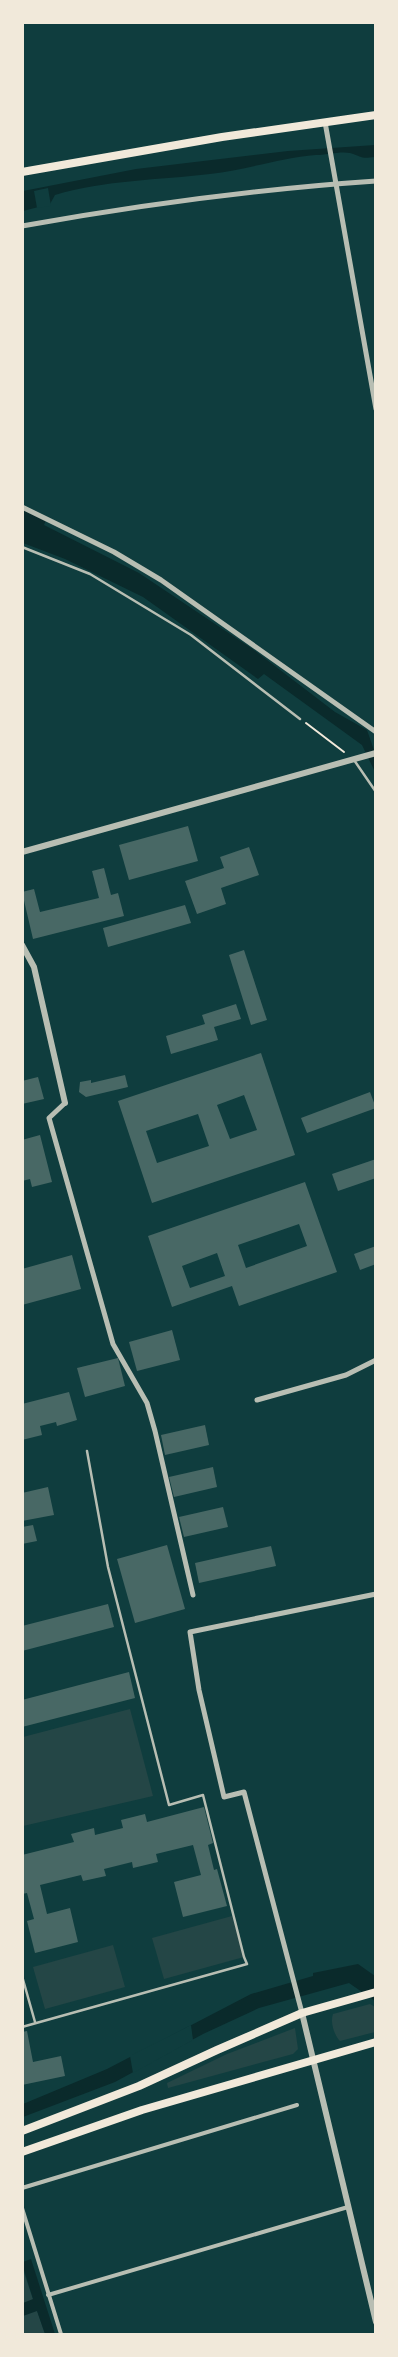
<svg xmlns="http://www.w3.org/2000/svg" width="398" height="2357" viewBox="0 0 398 2357" font-family="'Sofia Sans Condensed',sans-serif">
<rect width="100%" height="100%" fill="#0f3d3e"/>
<g fill="#244646">
<polygon points="130,1709 153,1796 23,1826 23,1737"/>
<polygon points="232,1916 244,1957 164,1979 152,1938"/>
<polygon points="113,1945 125,1987 45,2009 33,1967"/>
<path d="M 370,2004 L 375,2007 L 375,2032 L 340,2041 C 334,2035 330,2022 333,2014 Z"/>
<polygon points="295,2028 298,2049 293,2054 168,2088 167,2083 227,2054"/>
<polygon points="22,2267 45,2334 23,2334"/>
</g>
<g fill="#0a2a2b">
<path d="M 375,145 L 375,157 C 360,159 363,157 350,153 C 341,151 325,155 316,155 C 280,158 246,170 210,174 C 159,180 105,180 55,195 L 50,204 L 23,211 L 23,191 L 136,169 L 288,151 Z"/>
<polygon points="22,509 46,520 44,525 139,573 254,650 335,712 367,730 375,753 375,772 362,745 264,674 258,679 143,597 65,559 23,543"/>
<polygon points="358,1964 375,1976 375,2001 349,1983 259,2008 203,2034 115,2082 23,2117 23,2104 107,2069 251,1994 313,1976 313,1973"/>
<polygon points="31,2259 55,2334 45,2334 37,2311 23,2316 23,2303 33,2299 23,2267 23,2262"/>
</g>
<g fill="#0f3d3e">
<polygon points="48,188 51,206 37,208 34,191"/>
<polygon points="191,2025 193,2040 133,2073 130,2056"/>
</g>
<g fill="#486865" fill-rule="evenodd">
<polygon points="188,826 198,861 129,880 119,845"/>
<polygon points="249,847 259,875 221,888 226,904 197,914 185,881 224,868 220,857"/>
<polygon points="104,868 111,895 118,893 124,916 33,939 22,892 34,889 40,912 99,898 92,871"/>
<polygon points="185,905 191,923 108,947 103,928"/>
<polygon points="244,950 267,1020 251,1025 229,955"/>
<polygon points="236,1004 241,1019 214,1027 218,1040 171,1054 166,1036 205,1024 202,1015"/>
<path d="M 261,1053 L 295,1155 L 152,1203 L 118,1101 ZM 244,1095 L 257,1130 L 230,1139 L 217,1105 ZM 198,1114 L 209,1146 L 157,1163 L 146,1131 Z"/>
<polygon points="125,1075 128,1087 86,1097 79,1092 80,1082 91,1080 91,1083"/>
<polygon points="38,1077 44,1099 22,1104 22,1081"/>
<polygon points="370,1092 376,1108 307,1133 301,1118"/>
<polygon points="40,1135 52,1182 32,1187 30,1179 22,1181 22,1140"/>
<polygon points="376,1159 376,1178 338,1191 332,1174"/>
<path d="M 305,1182 L 337,1272 L 239,1306 L 232,1286 L 172,1307 L 148,1236 ZM 299,1224 L 307,1246 L 246,1268 L 238,1245 ZM 217,1253 L 225,1276 L 190,1288 L 182,1266 Z"/>
<polygon points="376,1246 376,1264 360,1270 354,1254"/>
<polygon points="72,1255 81,1289 22,1305 22,1269"/>
<polygon points="172,1330 180,1360 137,1371 129,1342"/>
<polygon points="118,1358 125,1386 85,1397 77,1368"/>
<polygon points="69,1392 77,1420 57,1426 56,1422 40,1426 42,1435 22,1440 22,1404"/>
<polygon points="205,1425 209,1445 165,1455 161,1435"/>
<polygon points="213,1467 217,1487 174,1497 169,1477"/>
<polygon points="48,1487 54,1515 22,1521 22,1493"/>
<polygon points="223,1507 228,1527 184,1537 179,1517"/>
<polygon points="33,1525 37,1541 22,1544 22,1527"/>
<polygon points="167,1545 185,1609 135,1623 117,1559"/>
<polygon points="271,1546 276,1566 199,1583 195,1563"/>
<polygon points="108,1604 114,1627 22,1651 22,1626"/>
<polygon points="129,1672 135,1698 22,1727 22,1700"/>
<polygon points="204,1807 213,1843 208,1845 214,1870 217,1869 227,1906 183,1917 174,1882 201,1875 193,1845 156,1854 158,1862 133,1868 132,1862 104,1869 106,1876 83,1881 81,1875 40,1885 47,1914 70,1908 78,1942 35,1953 27,1921 34,1919 27,1893 22,1894 22,1855 74,1842 71,1834 94,1828 95,1835 123,1828 121,1820 145,1814 147,1822"/>
<polygon points="27,2031 33,2062 61,2056 65,2076 22,2085 22,2032"/>
</g>
<g fill="none" stroke-linecap="round" stroke-linejoin="round">
<polyline stroke="#f1e9da" stroke-width="2" points="306,723 344,752"/>
<g stroke="#b8beb3" stroke-width="2.5">
<polyline points="22,547 90,574 191,635 300,719"/>
<polyline points="354,760 376,792"/>
<polyline points="22,1976 35,2022"/>
<polyline points="22,2027 247,1964 244,1957 203,1795 169,1805 108,1567 87,1451"/>
</g>
<g stroke="#b8beb3" stroke-width="4">
<polyline points="22,2188 297,2105"/>
<polyline points="22,2208 61,2334"/>
<polyline points="48,2295 348,2207"/>
</g>
<g stroke="#b8beb3" stroke-width="5">
<polyline points="325,122 376,409"/>
<path d="M 22,226 C 139,205 258,189 376,181"/>
<polyline points="22,507 114,552 161,580 376,732"/>
<polyline points="65,1103 49,1118 113,1344 147,1403 155,1431 193,1595"/>
<polyline points="257,1400 346,1375 376,1360"/>
<polyline points="302,2013 244,1792 224,1797 199,1690 190,1632 376,1594"/>
</g>
<g stroke="#b8beb3" stroke-width="6">
<polyline points="22,852 376,753"/>
<polyline points="22,945 34,967 65,1103"/>
<polyline points="302,2013 376,2322"/>
</g>
<polyline stroke="#f1e9da" stroke-width="8" points="22,172 222,137 376,115"/>
<g stroke="#f1e9da" stroke-width="8">
<polyline points="22,2131 139,2086 217,2050 302,2013 376,1992"/>
<polyline points="22,2152 142,2110 376,2042"/>
</g>
</g>
<rect width="398" height="2357" fill="none" stroke="#f1e9da" stroke-width="48"/>
</svg>
